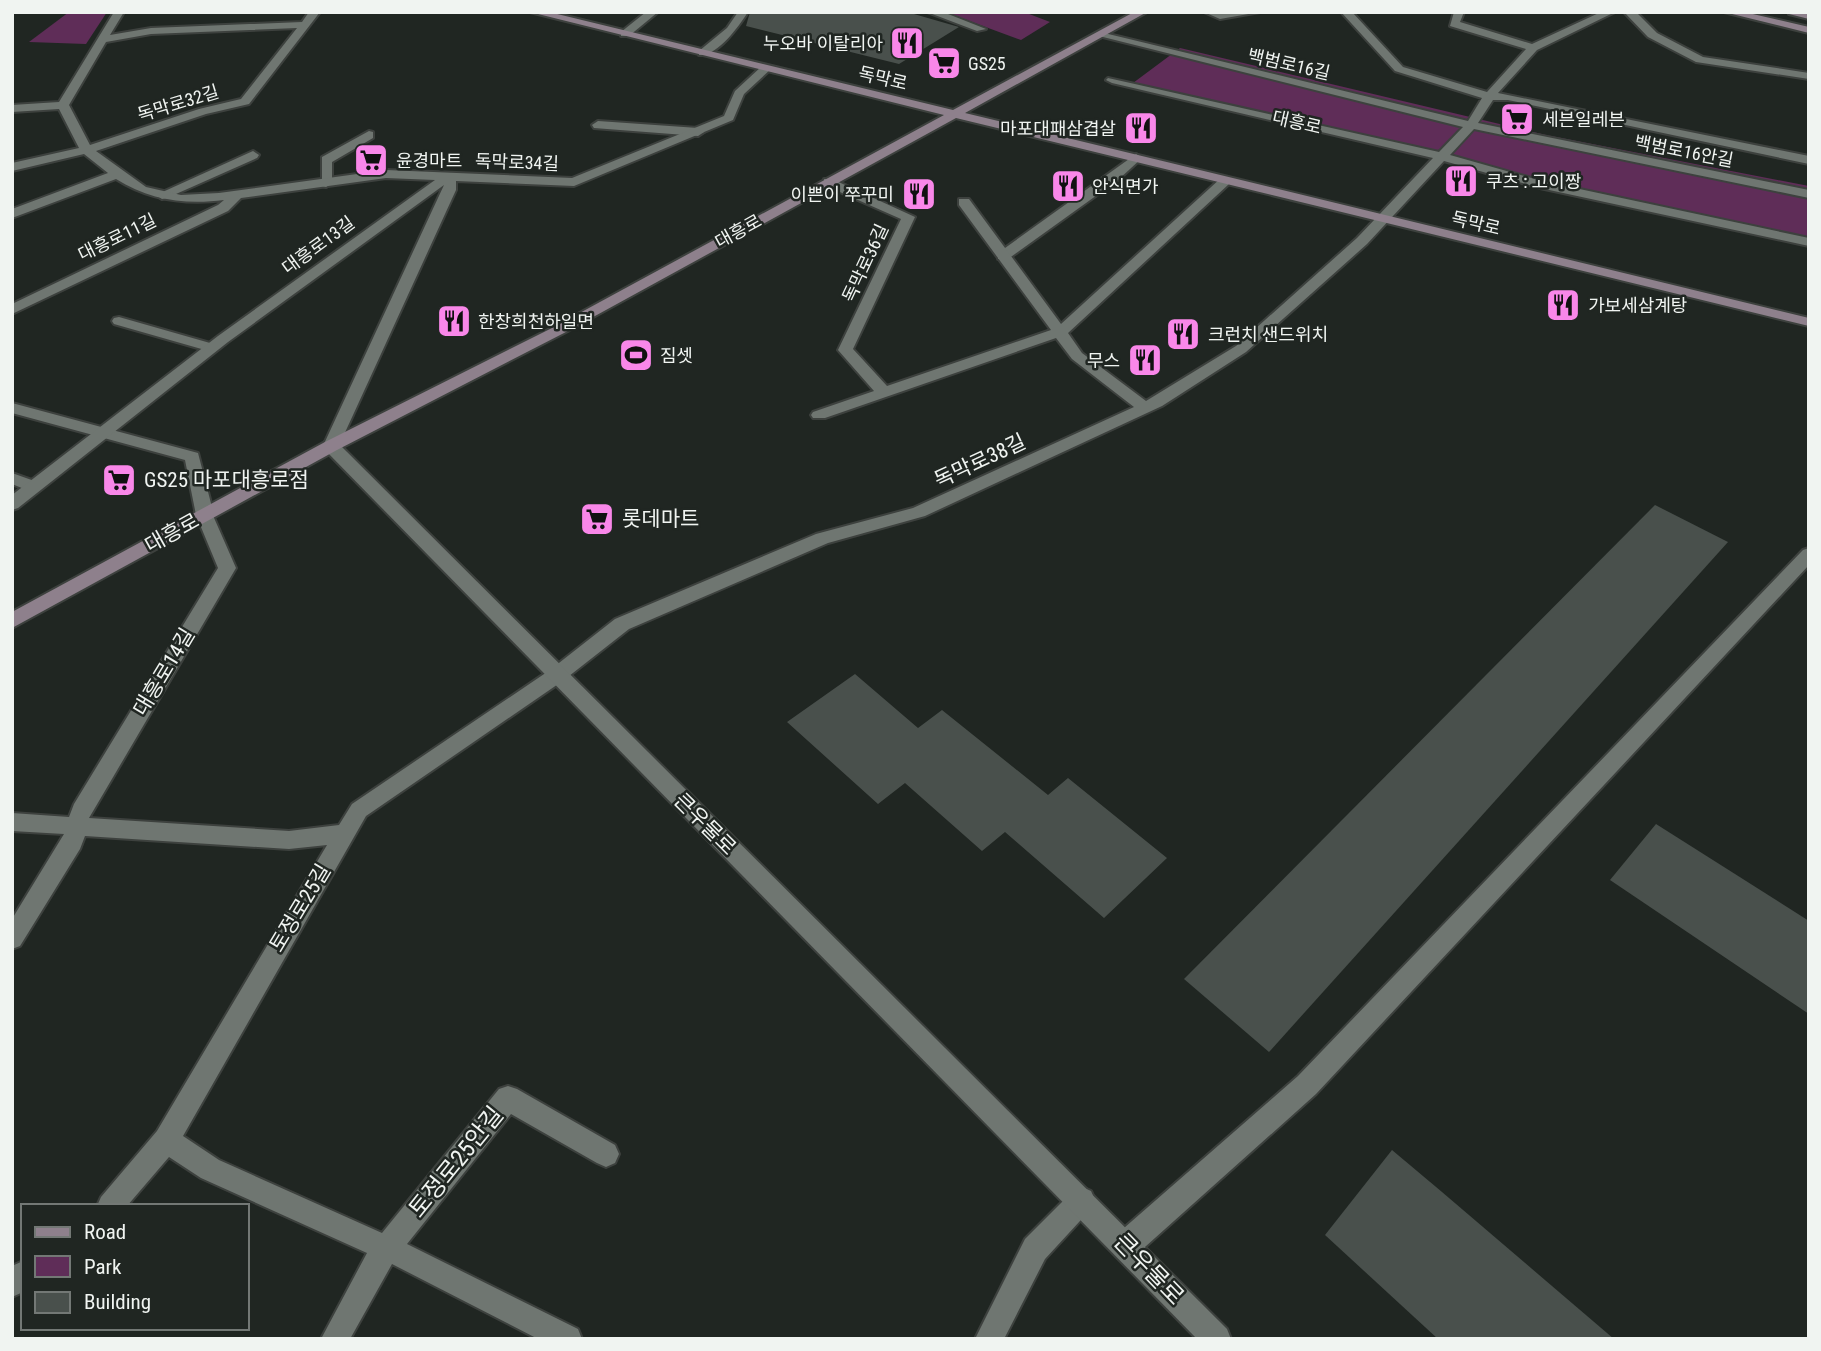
<svg xmlns="http://www.w3.org/2000/svg" width="1821" height="1351" viewBox="0 0 1821 1351" font-family="'Roboto Condensed','Noto Sans KR',sans-serif">
<rect width="100%" height="100%" fill="#202622"/>
<g fill="#5f2d58">
<polygon points="69,12 107,12 86,44 29,42"/>
<polygon points="945,12 1024,12 1050,22 1021,40"/>
<polygon points="1180,48 1546,135 1809,186 1809,237 1546,181 1133,83"/>
</g>
<g fill="#49504c">
<polygon points="750,12 907,12 959,27 899,64 746,26"/>
<polygon points="1655,505 1728,542 1269,1052 1184,979"/>
<polygon points="855,674 918,728 942,710 1048,795 1068,778 1167,858 1104,918 1005,832 982,851 905,783 878,804 787,722"/>
<polygon points="1656,824 1809,921 1809,1014 1610,880"/>
<polygon points="1392,1150 1442,1192 1614,1339 1438,1339 1325,1235"/>
</g>
<g fill="none" stroke-linecap="round" stroke-linejoin="round">
<g stroke="#3d413e" stroke-width="4">
<g id="service">
<polygon points="646,12 658,12 629,36 621,36 621,32"/>
<path d="M 738,12 L 748,12 C 739,26 717,57 699,55 L 699,51 L 727,28 Z"/>
<polygon points="598,121 698,128 704,132 698,136 594,128 592,125"/>
<polygon points="369,131 373,132 373,138 332,162 332,183 326,187 322,186 322,157"/>
<polygon points="253,151 259,155 257,158 167,198 162,199 156,195"/>
<polygon points="1136,154 1142,158 1118,180 1008,259 998,259 998,253"/>
<polygon points="119,317 217,345 219,348 212,352 114,324 112,321 114,318"/>
<polygon points="12,403 198,453 214,515 205,521 196,515 185,460 12,413"/>
<polygon points="12,473 40,483 42,487 34,493 12,484"/>
</g>
</g>
<g stroke="#3d413e" stroke-width="4">
<g id="minor">
<path d="M 114,12 L 124,12 L 110,35 L 151,28 L 302,22 L 309,12 L 320,12 L 249,104 L 206,114 L 96,151 L 146,187 L 181,195 L 219,193 L 386,170 L 572,178 L 724,116 L 735,91 L 762,66 L 772,68 L 744,94 L 733,120 L 574,186 L 456,181 L 456,190 L 337,450 L 325,450 L 323,446 L 444,185 L 228,342 L 18,508 L 12,510 L 12,495 L 218,336 L 435,180 L 386,178 L 241,198 L 228,211 L 12,314 L 12,304 L 218,205 L 224,200 C 185,205 149,200 116,179 L 12,218 L 12,209 L 108,173 L 84,154 L 12,171 L 12,163 L 79,148 L 59,109 L 12,112 L 12,105 L 59,102 ZM 297,28 L 241,99 L 199,109 L 90,145 L 69,105 L 106,42 L 151,34 Z"/>
<polygon points="927,12 943,12 986,29 977,31"/>
<polygon points="1204,12 1260,12 1220,19"/>
<polygon points="1341,12 1352,12 1403,67 1487,92 1526,49 1450,26 1454,12 1464,12 1460,22 1532,44 1601,12 1615,12 1537,50 1498,93 1809,156 1809,164 1508,100 1493,100 1478,123 1809,190 1809,198 1474,129 1450,155 1542,181 1809,238 1809,246 1540,188 1444,161 1367,244 1246,352 1162,406 925,516 828,543 629,629 564,680 366,816 183,1136 219,1160 382,1233 499,1089 508,1086 517,1089 615,1145 619,1154 615,1163 606,1167 597,1163 511,1114 407,1244 578,1329 582,1339 538,1339 392,1264 350,1339 321,1339 367,1253 201,1178 169,1157 127,1206 97,1206 101,1197 157,1131 327,845 289,849 85,836 80,849 20,946 12,949 12,919 64,834 12,831 12,813 69,817 74,804 218,568 196,515 199,511 211,511 236,568 89,818 289,831 339,825 352,804 550,670 615,619 816,534 913,508 1134,407 1072,359 1056,338 825,418 813,418 811,415 813,412 874,391 838,350 901,219 824,185 824,179 832,179 915,217 853,349 887,386 1051,330 959,205 959,199 969,199 1061,324 1221,178 1229,178 1229,184 1068,333 1082,353 1146,401 1236,346 1357,238 1433,158 1112,83 1106,80 1108,78 1439,152 1463,127 1095,35 1100,32 1468,121 1482,98 1395,71"/>
<polygon points="1624,12 1636,12 1657,33 1703,57 1809,73 1809,79 1696,62 1648,37"/>
<polygon points="1809,548 1809,565 1316,1094 1136,1255 1126,1258 1116,1255 1113,1245 1116,1235 1298,1076 1803,550"/>
<polygon points="1082,1187 1091,1191 1095,1200 1091,1209 1045,1259 1004,1339 975,1339 1025,1239 1073,1191"/>
<polygon points="23,1261 23,1292 12,1297 12,1266"/>
</g>
</g>
<g stroke="#3d413e" stroke-width="4">
<polygon id="tertiary" points="331,441 337,442 1227,1329 1231,1339 1197,1339 325,450 323,446 325,442"/>
</g>
<g stroke="#3d413e" stroke-width="4">
<g id="secondary">
<polygon points="530,12 549,12 953,110 1134,12 1147,12 965,113 1809,318 1809,326 956,118 564,333 337,450 12,628 12,612 325,442 554,327 944,115"/>
<polygon points="1724,12 1744,12 1809,27 1809,33"/>
<polygon points="1788,12 1809,13 1809,19 1789,14"/>
</g>
</g>
<use href="#service" fill="#6f7671" fill-rule="evenodd"/>
<use href="#minor" fill="#6f7671" fill-rule="evenodd"/>
<use href="#tertiary" fill="#6f7671" fill-rule="evenodd"/>
<use href="#secondary" fill="#8e808c" fill-rule="evenodd"/>
</g>
<defs>
<g id="restaurant-square" transform="scale(1.75)"><rect x="-9" y="-9" width="18" height="18" rx="4" fill="#f987e9" stroke="#202622"/><path d="M-5-6h1v4h1v-4h1v4h1v-4h1v5L-1.5 .5V6h-2V.5L-5-1ZM5-6V6H3V1.5H1.5Q1.5-4 5-6Z" fill="#111"/></g>
<g id="supermarket-square" transform="scale(1.75)"><rect x="-9" y="-9" width="18" height="18" rx="4" fill="#f987e9" stroke="#202622"/><path d="M-6-5.5h2.5l.6 2H6L4.5 2H-2.5L-4.4-4H-6ZM-1.5 3.2a1.3 1.3 0 1 0 .1 0ZM3 3.2a1.3 1.3 0 1 0 .1 0Z" fill="#111"/></g>
<g id="stadium-square" transform="scale(1.75)"><rect x="-9" y="-9" width="18" height="18" rx="4" fill="#f987e9" stroke="#202622"/><path d="M0-5a6.5 5 0 1 0 0 10a6.5 5 0 1 0 0-10ZM-3.5-1.8h7v3.6h-7Z" fill="#111"/></g>
</defs>
<g fill-rule="evenodd">
<use href="#restaurant-square" x="907" y="43"/>
<use href="#supermarket-square" x="944" y="63"/>
<use href="#supermarket-square" x="1517" y="119"/>
<use href="#restaurant-square" x="1141" y="128"/>
<use href="#supermarket-square" x="371" y="160"/>
<use href="#restaurant-square" x="1461" y="181"/>
<use href="#restaurant-square" x="1068" y="186"/>
<use href="#restaurant-square" x="919" y="194"/>
<use href="#restaurant-square" x="1563" y="305"/>
<use href="#restaurant-square" x="454" y="321"/>
<use href="#restaurant-square" x="1183" y="334"/>
<use href="#stadium-square" x="636" y="355"/>
<use href="#restaurant-square" x="1145" y="360"/>
<use href="#supermarket-square" x="119" y="480"/>
<use href="#supermarket-square" x="597" y="519"/>
</g>
<g text-anchor="middle" dominant-baseline="central" stroke-width="5" stroke-linejoin="round" paint-order="stroke">
<g font-size="18" fill="#f0f4f1" stroke="#202622" text-anchor="start">
<text x="883" y="43" text-anchor="end">누오바 이탈리아</text>
<text x="968" y="63">GS25</text>
<text x="1542" y="119">세븐일레븐</text>
<text x="1116" y="128" text-anchor="end">마포대패삼겹살</text>
<text x="396" y="160">윤경마트</text>
<text x="1486" y="181">쿠츠 : 고이짱</text>
<text x="1092" y="186">안식면가</text>
<text x="894" y="194" text-anchor="end">이쁜이 쭈꾸미</text>
<text x="1588" y="305">가보세삼계탕</text>
<text x="478" y="321">한창희천하일면</text>
<text x="1208" y="334">크런치 샌드위치</text>
<text x="660" y="355">짐셋</text>
<text x="1120" y="360" text-anchor="end">무스</text>
</g>
<g font-size="18" fill="#f0f4f1" stroke="#202622">
<text transform="translate(1289 64) rotate(13)">백범로16길</text>
<text transform="translate(883 78) rotate(13)">독막로</text>
<text transform="translate(178 103) rotate(-17)">독막로32길</text>
<text transform="translate(1297 122) rotate(13)">대흥로</text>
<text transform="translate(1684 151) rotate(11)">백범로16안길</text>
<text transform="translate(517 162) rotate(2)">독막로34길</text>
<text transform="translate(1476 223) rotate(13)">독막로</text>
<text transform="translate(738 231) rotate(-29)">대흥로</text>
<text transform="translate(117 237) rotate(-26)">대흥로11길</text>
<text transform="translate(318 245) rotate(-36)">대흥로13길</text>
<text transform="translate(865 263) rotate(-65)">독막로36길</text>
</g>
<g font-size="21" fill="#f0f4f1" stroke="#202622">
<text transform="translate(980 461) rotate(-25)">독막로38길</text>
<text transform="translate(172 533) rotate(-29)">대흥로</text>
<text transform="translate(164 672) rotate(-59)">대흥로14길</text>
<text transform="translate(705 824) rotate(45)">큰우물로</text>
<text transform="translate(300 908) rotate(-59)">토정로25길</text>
</g>
<g font-size="21" fill="#f0f4f1" stroke="#202622" text-anchor="start">
<text x="144" y="480">GS25 마포대흥로점</text>
<text x="622" y="519">롯데마트</text>
</g>
<g font-size="24" fill="#f0f4f1" stroke="#202622">
<text transform="translate(456 1162) rotate(-51)">토정로25안길</text>
<text transform="translate(1149 1269) rotate(46)">큰우물로</text>
</g>
</g>
<rect width="1821" height="1351" fill="none" stroke="#f0f4f1" stroke-width="28"/>
<rect x="21" y="1204" width="228" height="126" fill="#202622" stroke="#737875" stroke-width="2"/>
<rect x="35" y="1227" width="35" height="10" fill="#8e808c" stroke="#737875" stroke-width="2"/>
<text x="84" y="1239" font-size="21" fill="#f0f4f1">Road</text>
<rect x="35" y="1256" width="35" height="21" fill="#5f2d58" stroke="#737875" stroke-width="2"/>
<text x="84" y="1274" font-size="21" fill="#f0f4f1">Park</text>
<rect x="35" y="1292" width="35" height="21" fill="#49504c" stroke="#737875" stroke-width="2"/>
<text x="84" y="1309" font-size="21" fill="#f0f4f1">Building</text>
</svg>
